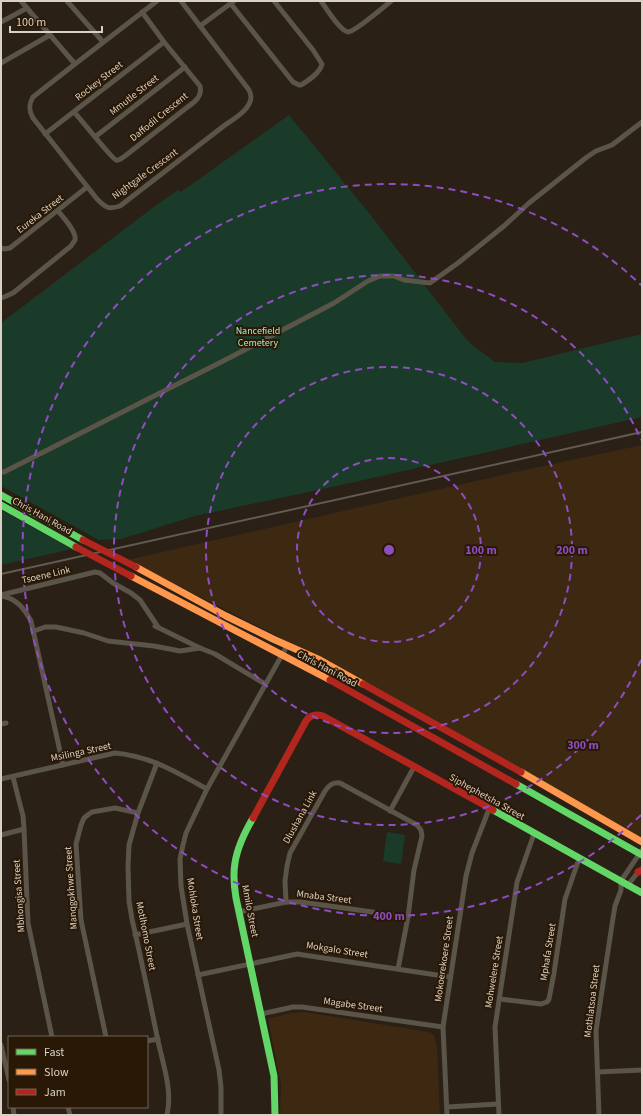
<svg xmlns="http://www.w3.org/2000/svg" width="643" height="1116" viewBox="0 0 643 1116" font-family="'Source Sans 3',sans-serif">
<rect width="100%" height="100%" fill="#2a2016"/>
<g fill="#3d2811">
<polygon points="642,445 642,839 293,644 127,560 515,472"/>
<polygon points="304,1012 429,1032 434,1035 437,1047 440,1115 280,1115 281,1085 268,1019 292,1013"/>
</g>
<g fill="#1a3b29">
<polygon points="289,115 369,213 463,335 471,344 495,362 522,363 642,334 642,417 346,484 195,516 121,539 99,540 1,486 1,323 155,206 178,190 181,192"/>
<polygon points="1,510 72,549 1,565"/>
<polygon points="387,832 405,835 401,864 383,861"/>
</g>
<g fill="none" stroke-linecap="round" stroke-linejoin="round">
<g stroke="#5b5448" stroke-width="5">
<polyline points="21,1 75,64"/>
<polyline points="67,1 103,42"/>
<path d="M 157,1 L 75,64 L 33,97 C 28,105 29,111 33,118 L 97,199 C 105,207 108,210 120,206 L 225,125 C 234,119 251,109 251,97 C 251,94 250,92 249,90 L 181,1"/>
<path d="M 321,1 C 326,8 340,31 348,32 C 354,32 385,6 391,1"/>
<path d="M 231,4 L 293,82 L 299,85 L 301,85 C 309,80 320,73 322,64 L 313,50 L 274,1"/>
<polyline points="1,22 27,8"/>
<polyline points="200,26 234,1"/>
<polyline points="1,63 50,35"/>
<path d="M 74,112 C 80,118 112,159 116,160 C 119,161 122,158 125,156 L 185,109 C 193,103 203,97 200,86 L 164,42 L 142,12"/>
<polyline points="45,134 164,42"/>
<polyline points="95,137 185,67"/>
<polyline points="1,248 5,249 10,248 87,187"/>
<path d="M 1,298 L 4,297 L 13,293 L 71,246 C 72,244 74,242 75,240 C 77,232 63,217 58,211"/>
<polyline points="1,472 4,472 231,357 334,303 368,281 380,276 394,276 404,280 430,283 458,263 504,226 529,203 587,157 596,151 612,145 642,122"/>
<polyline points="1,595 95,572 100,573 113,583 131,593 140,600 158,627"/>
<path d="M 1,596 C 16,598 24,608 31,621 L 63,765"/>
<polyline points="155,626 200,648 215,654 265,684"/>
<polyline points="34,631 45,627 56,627 84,633 108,641 154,646 180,651 200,648"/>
<polyline points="1,724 6,723"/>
<path d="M 157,763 L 138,813 L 129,845 L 128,867 L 129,901 L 132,919 C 141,958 149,997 157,1036 C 162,1062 173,1089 167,1115"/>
<polyline points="13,777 23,816 24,829 28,923 52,1037"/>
<path d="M 1,779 L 115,753 C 150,756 176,772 207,789"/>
<polyline points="390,811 414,767"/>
<polyline points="1,835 24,829"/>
<polyline points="627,886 639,871"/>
<path d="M 286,902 L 285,881 L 287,866 L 290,853 L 325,791 C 329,785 333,782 340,783 L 417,825 L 421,830 L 422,836 L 414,870 L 408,917 L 398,969"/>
<polyline points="239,912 286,902 301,902 408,917"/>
<polyline points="135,935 187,924"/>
<polyline points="198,975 297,954 450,977"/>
<polyline points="500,999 541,1004 547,1002 549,999 554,973 565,899 579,859"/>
<polyline points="261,1014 293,1007 302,1007 443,1027"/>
<polyline points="106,1037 81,920 76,844 81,825 84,818 89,814 92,812 115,808 138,813"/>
<polyline points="147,1041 158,1039"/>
<polyline points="1,1045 9,1080"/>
<polyline points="598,1072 642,1070"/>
<polyline points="13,1107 14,1115"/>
<polyline points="68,1107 70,1115"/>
<polyline points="447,1107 498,1104"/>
<polyline points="221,1115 221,1087 219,1070 187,924 181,886 180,859 183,845 186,833 207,789 287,646"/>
<polyline points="447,1115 443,1027 466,876 472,853 489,809"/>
<polyline points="499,1115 495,1027 517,882 534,834"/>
<polyline points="599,1115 596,1031 598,1017 613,918 615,906 621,890 621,881 642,850"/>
</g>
<g stroke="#63d668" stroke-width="7">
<polyline points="1,495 83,540"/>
<polyline points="1,505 76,547"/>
<polyline points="516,784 642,855"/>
<polyline points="493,810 642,893"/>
<path d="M 253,818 C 246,830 237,849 235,863 C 233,874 234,886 236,898 L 274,1076 L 275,1115"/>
</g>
<g stroke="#ff974d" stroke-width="7">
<polyline points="136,567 226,616 273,639 320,660 363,684"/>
<polyline points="131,576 330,680"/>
<polyline points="521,772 642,842"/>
</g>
<g stroke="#b3261e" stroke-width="7">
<polyline points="330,680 516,784"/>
<polyline points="363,684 521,772"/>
<path d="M 253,818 L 306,721 C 310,715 316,714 323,716 L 493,810"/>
<polyline points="638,872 642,870"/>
</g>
<polyline stroke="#625b52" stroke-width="2" points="1,574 642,432"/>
<g stroke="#b3261e" stroke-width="7">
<polyline points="83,540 136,567"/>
<polyline points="76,547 131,576"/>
</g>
</g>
<g fill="none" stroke="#8e4dc0" stroke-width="2" stroke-dasharray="7 5">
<circle cx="389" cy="550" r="92"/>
<circle cx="389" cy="550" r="183"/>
<path d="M641 660A275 275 0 1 1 641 440"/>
<path d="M641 815A366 366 0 1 1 641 285"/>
</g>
<g text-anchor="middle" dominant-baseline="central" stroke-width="4" stroke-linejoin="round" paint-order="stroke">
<g font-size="10" fill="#dbd0c4" stroke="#281805">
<text transform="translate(99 81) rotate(-38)">Rockey Street</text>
<text transform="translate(134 95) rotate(-38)">Mmutle Street</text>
<text transform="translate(159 117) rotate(-39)">Daffodil Crescent</text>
<text transform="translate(145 174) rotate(-36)">Nightgale Crescent</text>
<text transform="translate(40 214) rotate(-38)">Eureka Street</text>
<text transform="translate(42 516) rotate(29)">Chris Hani Road</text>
<text transform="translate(46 575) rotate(-13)">Tsoene Link</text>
<text transform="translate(327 669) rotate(28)">Chris Hani Road</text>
<text transform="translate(81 752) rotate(-12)">Msilinga Street</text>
<text transform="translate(487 797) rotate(29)">Siphephetsha Street</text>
<text transform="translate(300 817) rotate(-61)">Dlushana Link</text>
<text transform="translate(71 888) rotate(-94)">Manqgokhwe Street</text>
<text transform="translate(19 896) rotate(-94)">Mbhongisa Street</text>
<text transform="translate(324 897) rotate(7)">Mnaba Street</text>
<text transform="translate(195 909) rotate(81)">Mohloka Street</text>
<text transform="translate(250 911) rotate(79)">Mmilo Street</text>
<text transform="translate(146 936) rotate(79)">Motlhomo Street</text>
<text transform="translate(337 950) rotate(9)">Mokgalo Street</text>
<text transform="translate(548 952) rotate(-81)">Mphafa Street</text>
<text transform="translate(444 959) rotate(-82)">Mokoerekoere Street</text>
<text transform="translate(494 972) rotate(-81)">Mohwelere Street</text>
<text transform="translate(592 1001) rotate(-83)">Mothlatsoa Street</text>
<text transform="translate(353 1005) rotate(8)">Magabe Street</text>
</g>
<g font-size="10" fill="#9eecc1" stroke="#281805">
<text x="258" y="331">Nancefield<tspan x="258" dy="12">Cemetery</tspan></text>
</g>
</g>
<circle cx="389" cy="550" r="6" fill="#8e4dc0" stroke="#281805" stroke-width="2"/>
<g font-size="12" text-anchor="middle" font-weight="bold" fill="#8e4dc0" stroke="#281805" stroke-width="4" stroke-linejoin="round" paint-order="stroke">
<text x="481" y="554">100 m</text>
<text x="572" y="554">200 m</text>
<text x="583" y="749">300 m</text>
<text x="389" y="920">400 m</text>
</g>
<rect width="643" height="1116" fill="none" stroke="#dbd0c4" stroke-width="4"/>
<rect x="8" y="1036" width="140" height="72" fill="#281805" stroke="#706251"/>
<rect x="16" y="1049" width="20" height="6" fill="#63d668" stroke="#706251"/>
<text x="44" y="1056" font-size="12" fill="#dbd0c4">Fast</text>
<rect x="16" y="1069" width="20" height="6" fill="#ff974d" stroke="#706251"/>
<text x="44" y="1076" font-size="12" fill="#dbd0c4">Slow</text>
<rect x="16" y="1089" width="20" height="6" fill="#b3261e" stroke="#706251"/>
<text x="44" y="1096" font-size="12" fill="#dbd0c4">Jam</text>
<path d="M10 26v6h92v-6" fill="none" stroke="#dbd0c4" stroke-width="2"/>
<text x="16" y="26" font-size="12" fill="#dbd0c4" stroke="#281805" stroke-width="3" paint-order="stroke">100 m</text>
</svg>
